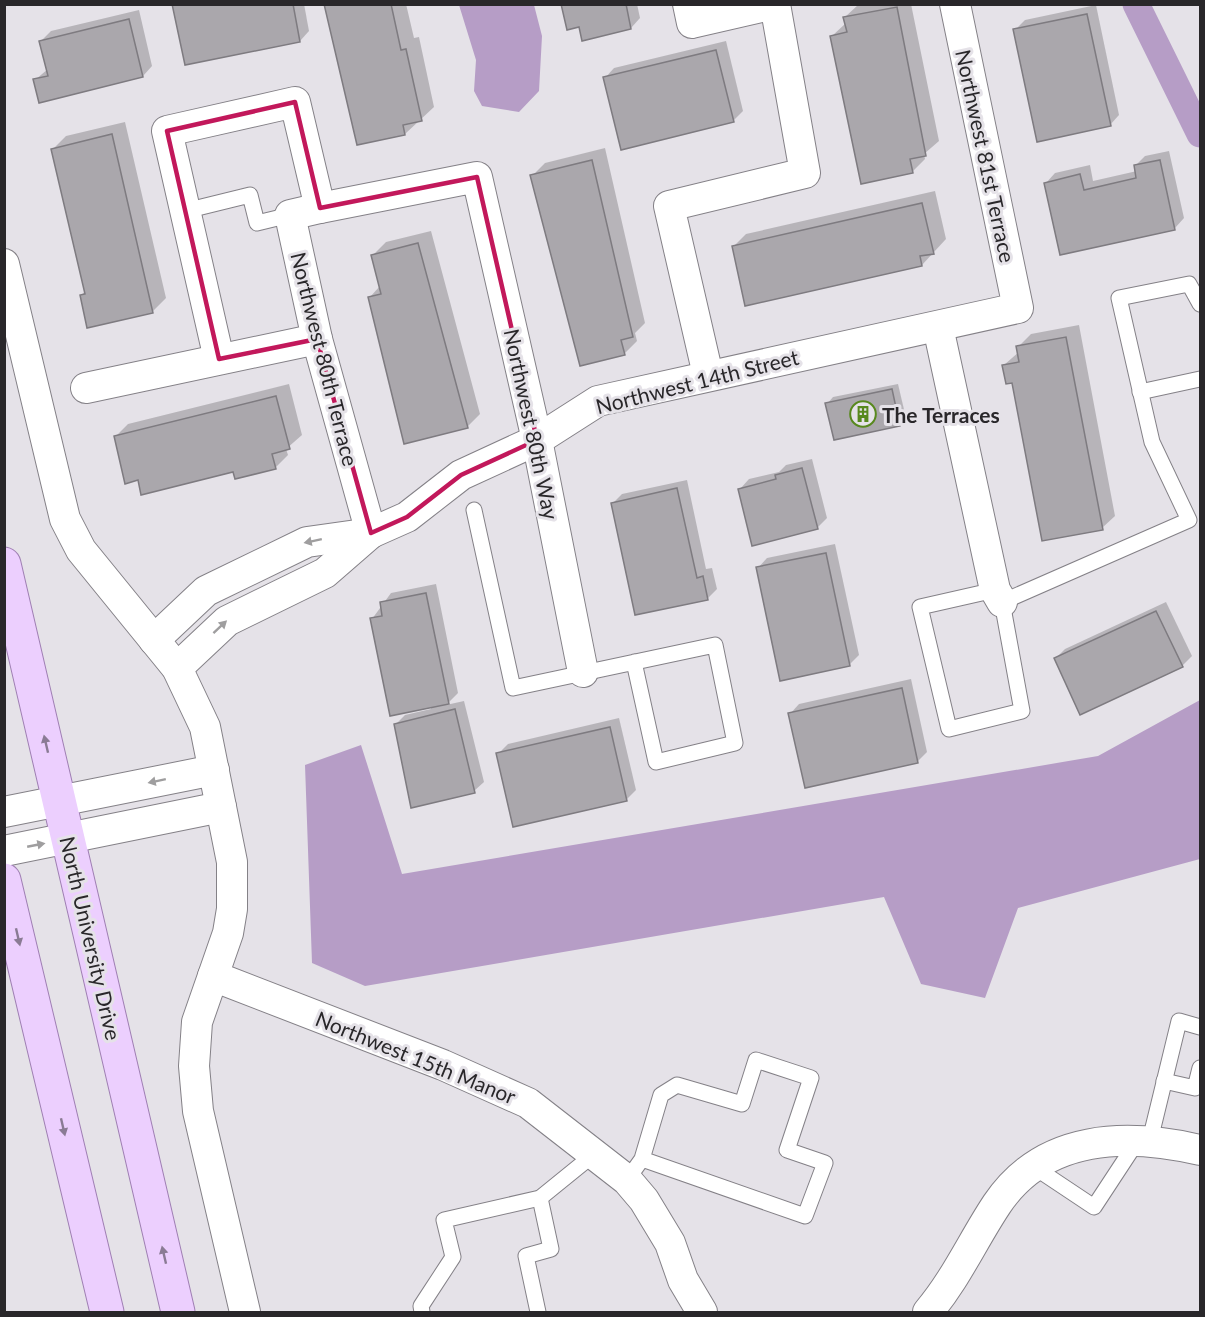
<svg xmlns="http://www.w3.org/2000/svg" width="1205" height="1317" viewBox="0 0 1205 1317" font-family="Lato,sans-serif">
<rect width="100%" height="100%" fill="#e5e2e8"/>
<g fill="#b69dc6">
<polygon points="459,5 534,5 542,36 539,91 519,112 482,106 474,91 476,60"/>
<polygon points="1200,700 1200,859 1018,908 985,998 921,984 884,897 365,986 312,963 305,765 361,745 402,874 1098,756"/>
</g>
<g fill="#0003">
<polygon points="174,4 304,4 309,31 300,41"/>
<polygon points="326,4 406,4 414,38 419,37 434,107 405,134"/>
<polygon points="562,4 637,4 640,18 631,28 580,26"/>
<polygon points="911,4 939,141 924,154 925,159 912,172 832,36 846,23 845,17 858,5"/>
<polygon points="1096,5 1119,115 1110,125 1015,30 1025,20"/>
<polygon points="139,10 152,66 143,76 35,80 48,69 41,41 51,31"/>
<polygon points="726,41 743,111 733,121 605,78 614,68"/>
<polygon points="125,122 166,298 153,311 88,326 81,295 86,291 53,149 66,136"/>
<polygon points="605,148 645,323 635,333 637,341 624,354 532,176 545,163"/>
<polygon points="1169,151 1184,218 1175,228 1061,254 1046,183 1055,173 1090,165 1093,181 1137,171 1135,166 1145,156"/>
<polygon points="935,191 946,239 922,265 733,247 746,234"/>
<polygon points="431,231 480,414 467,427 370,297 380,286 373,255 386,242"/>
<polygon points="1079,325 1115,516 1102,528 1004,365 1019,352 1018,347 1031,334"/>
<polygon points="289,384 302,435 286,449 288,455 275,468 139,478 115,437 128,424"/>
<polygon points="898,384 906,418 900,424 827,404 833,397"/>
<polygon points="812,459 827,518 817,528 740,489 749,479 779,472 786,465"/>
<polygon points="687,480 706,569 712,568 717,589 707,599 613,503 622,494"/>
<polygon points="835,544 859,655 849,665 758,568 767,558"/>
<polygon points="436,584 458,693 446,705 464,701 484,782 474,791 395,725 405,715 431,709 430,706 372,619 391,593"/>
<polygon points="1166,602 1192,656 1182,666 1055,659 1065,649"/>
<polygon points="911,679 927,752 917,762 790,714 799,704"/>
<polygon points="619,718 636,790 626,800 498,754 508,744"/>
</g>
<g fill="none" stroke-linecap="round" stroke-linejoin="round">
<polyline stroke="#b69dc6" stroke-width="27" points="1136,4 1200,134"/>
</g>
<g fill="#aaa7ac" stroke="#7e7b80" stroke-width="1.5">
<polygon points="172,4 293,4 300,42 185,65"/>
<polygon points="324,4 391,4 401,50 406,49 422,121 403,125 405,135 357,145"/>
<polygon points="561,4 626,4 631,29 582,41 579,27 567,30"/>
<polygon points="897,7 926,156 910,159 913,173 861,184 830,36 847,32 843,17"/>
<polygon points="1087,14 1111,126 1037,142 1013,29"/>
<polygon points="129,19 143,77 39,103 33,79 48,76 39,41"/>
<polygon points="716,50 734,122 621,150 603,77"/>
<polygon points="112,134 153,313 87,328 80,295 85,294 51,149"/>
<polygon points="592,160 633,337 621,340 625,355 580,366 530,175"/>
<polygon points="1160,160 1175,230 1060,255 1044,183 1080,174 1084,190 1136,178 1134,165"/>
<polygon points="922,203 934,254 920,256 922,266 745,306 732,246"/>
<polygon points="418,243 468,428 404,444 368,297 381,294 371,255"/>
<polygon points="1066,337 1103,530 1042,541 1012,383 1006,384 1002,365 1019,362 1016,346"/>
<polygon points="892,389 900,426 834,440 825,403"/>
<polygon points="276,396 290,449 272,454 276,469 235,479 233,472 141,495 138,480 125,484 114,436"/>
<polygon points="802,468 818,529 752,546 738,489 776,479 775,475"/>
<polygon points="677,488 697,578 703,576 708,600 635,615 611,503"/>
<polygon points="826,553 850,666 780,681 756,567"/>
<polygon points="426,593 449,704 390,716 370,618 382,616 380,602"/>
<polygon points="1156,611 1183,667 1080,715 1054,658"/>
<polygon points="902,688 918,763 805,788 788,713"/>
<polygon points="455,709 475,793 411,808 394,724"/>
<polygon points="610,727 627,801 513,827 496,753"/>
</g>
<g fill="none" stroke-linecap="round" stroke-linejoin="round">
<g stroke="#848187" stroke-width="17">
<g id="service">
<polyline points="185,211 250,195 257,223 290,215"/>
<polyline points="1140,392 1200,379"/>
<polyline points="474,510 513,688 715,645 735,743 656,762 634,662"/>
<polyline points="995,590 920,607 949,729 1022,711 1002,602 1189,520 1152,442 1119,298 1189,284 1200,304"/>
<polyline points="1164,1081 1195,1088 1200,1068"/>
<polyline points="1150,1140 1179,1021 1200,1027"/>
<polyline points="1034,1167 1094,1207 1138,1140"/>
<polyline points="627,1180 642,1159 661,1095 677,1085 742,1104 756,1060 811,1078 787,1150 825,1163 805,1216 642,1159"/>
<polyline points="422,1312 421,1306 453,1257 444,1220 540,1198 593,1155"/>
<polyline points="538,1312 526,1256 551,1249 540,1198"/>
</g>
</g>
<g stroke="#848187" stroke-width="32">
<g id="minor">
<polyline points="688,4 692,23 774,4"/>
<polyline points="320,208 290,215 317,339 371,533"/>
<polyline points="4,264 65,519 81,550 177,668 205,727 232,862 232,909 228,933 197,1022 194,1066 198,1111 245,1312"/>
<polyline points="938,327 995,590 1002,602"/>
<polyline points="219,359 167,131 295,102 320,208 477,177 537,440 583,672"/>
<polyline points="708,375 669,206 805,173 775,4"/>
<polyline points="86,388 317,339"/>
<polyline points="154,640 206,591 307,542 371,533 407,517 461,475 537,440 598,401 1018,308 955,4"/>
<polyline points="177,668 227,621 325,573 371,533"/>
<polyline points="4,812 214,770"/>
<polyline points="4,851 221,807"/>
<polyline points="213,976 443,1065 528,1103 627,1180 644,1200 670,1243 683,1280 702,1312"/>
<path d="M 928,1312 C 956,1279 973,1240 997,1204 C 1044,1134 1127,1133 1200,1150"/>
</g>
</g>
<g stroke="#9f7fb3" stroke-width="35">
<g id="primary">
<polyline points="4,564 178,1312"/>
<polyline points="4,880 107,1312"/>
</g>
</g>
<use href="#service" stroke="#fff" stroke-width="15"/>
<use href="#minor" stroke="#fff" stroke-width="30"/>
<use href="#primary" stroke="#eccffe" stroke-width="33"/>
</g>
<defs><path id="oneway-solid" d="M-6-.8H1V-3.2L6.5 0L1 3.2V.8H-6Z" transform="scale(1.5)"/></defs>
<g fill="#9f9e9f">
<use href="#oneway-solid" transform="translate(313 541) rotate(168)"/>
<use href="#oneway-solid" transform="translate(220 627) rotate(-43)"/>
<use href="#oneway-solid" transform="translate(157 781) rotate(168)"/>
<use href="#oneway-solid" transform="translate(36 845) rotate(-11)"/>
</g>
<g fill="#8a7b94">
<use href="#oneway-solid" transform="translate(46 744) rotate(-103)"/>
<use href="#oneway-solid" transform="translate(18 937) rotate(77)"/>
<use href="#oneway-solid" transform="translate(63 1127) rotate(77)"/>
<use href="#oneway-solid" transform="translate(164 1255) rotate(-103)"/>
</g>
<path fill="none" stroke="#c2185b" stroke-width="4.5" stroke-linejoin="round" d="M 295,102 L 320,208 L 477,177 L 537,440 L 461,475 L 407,517 L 371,533 L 317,339 L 219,359 L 167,131 Z"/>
<defs>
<g id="building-ring" transform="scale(1.35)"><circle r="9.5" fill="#e5e2e8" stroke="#58891e" stroke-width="1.5"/><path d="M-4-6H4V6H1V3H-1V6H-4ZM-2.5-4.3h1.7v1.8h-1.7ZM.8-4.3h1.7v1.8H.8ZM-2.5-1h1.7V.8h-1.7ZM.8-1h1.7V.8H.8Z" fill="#58891e"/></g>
</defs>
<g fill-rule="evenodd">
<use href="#building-ring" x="863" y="414"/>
</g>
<g text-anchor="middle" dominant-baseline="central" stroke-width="6" stroke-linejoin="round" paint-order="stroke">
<g font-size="21" fill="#29272a" stroke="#e5e2e8">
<text transform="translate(986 156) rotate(78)">Northwest 81st Terrace</text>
<text transform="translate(325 359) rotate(76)">Northwest 80th Terrace</text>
<text transform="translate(697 381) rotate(-14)">Northwest 14th Street</text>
<text transform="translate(532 424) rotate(78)">Northwest 80th Way</text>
<text transform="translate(91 938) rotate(77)">North University Drive</text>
<text transform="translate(416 1057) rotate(22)">Northwest 15th Manor</text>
</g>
<g font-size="21" font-weight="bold" fill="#29272a" stroke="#e5e2e8" text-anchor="start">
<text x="882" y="414">The Terraces</text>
</g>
</g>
<rect width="1205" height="1317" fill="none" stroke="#29272a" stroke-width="12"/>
</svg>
